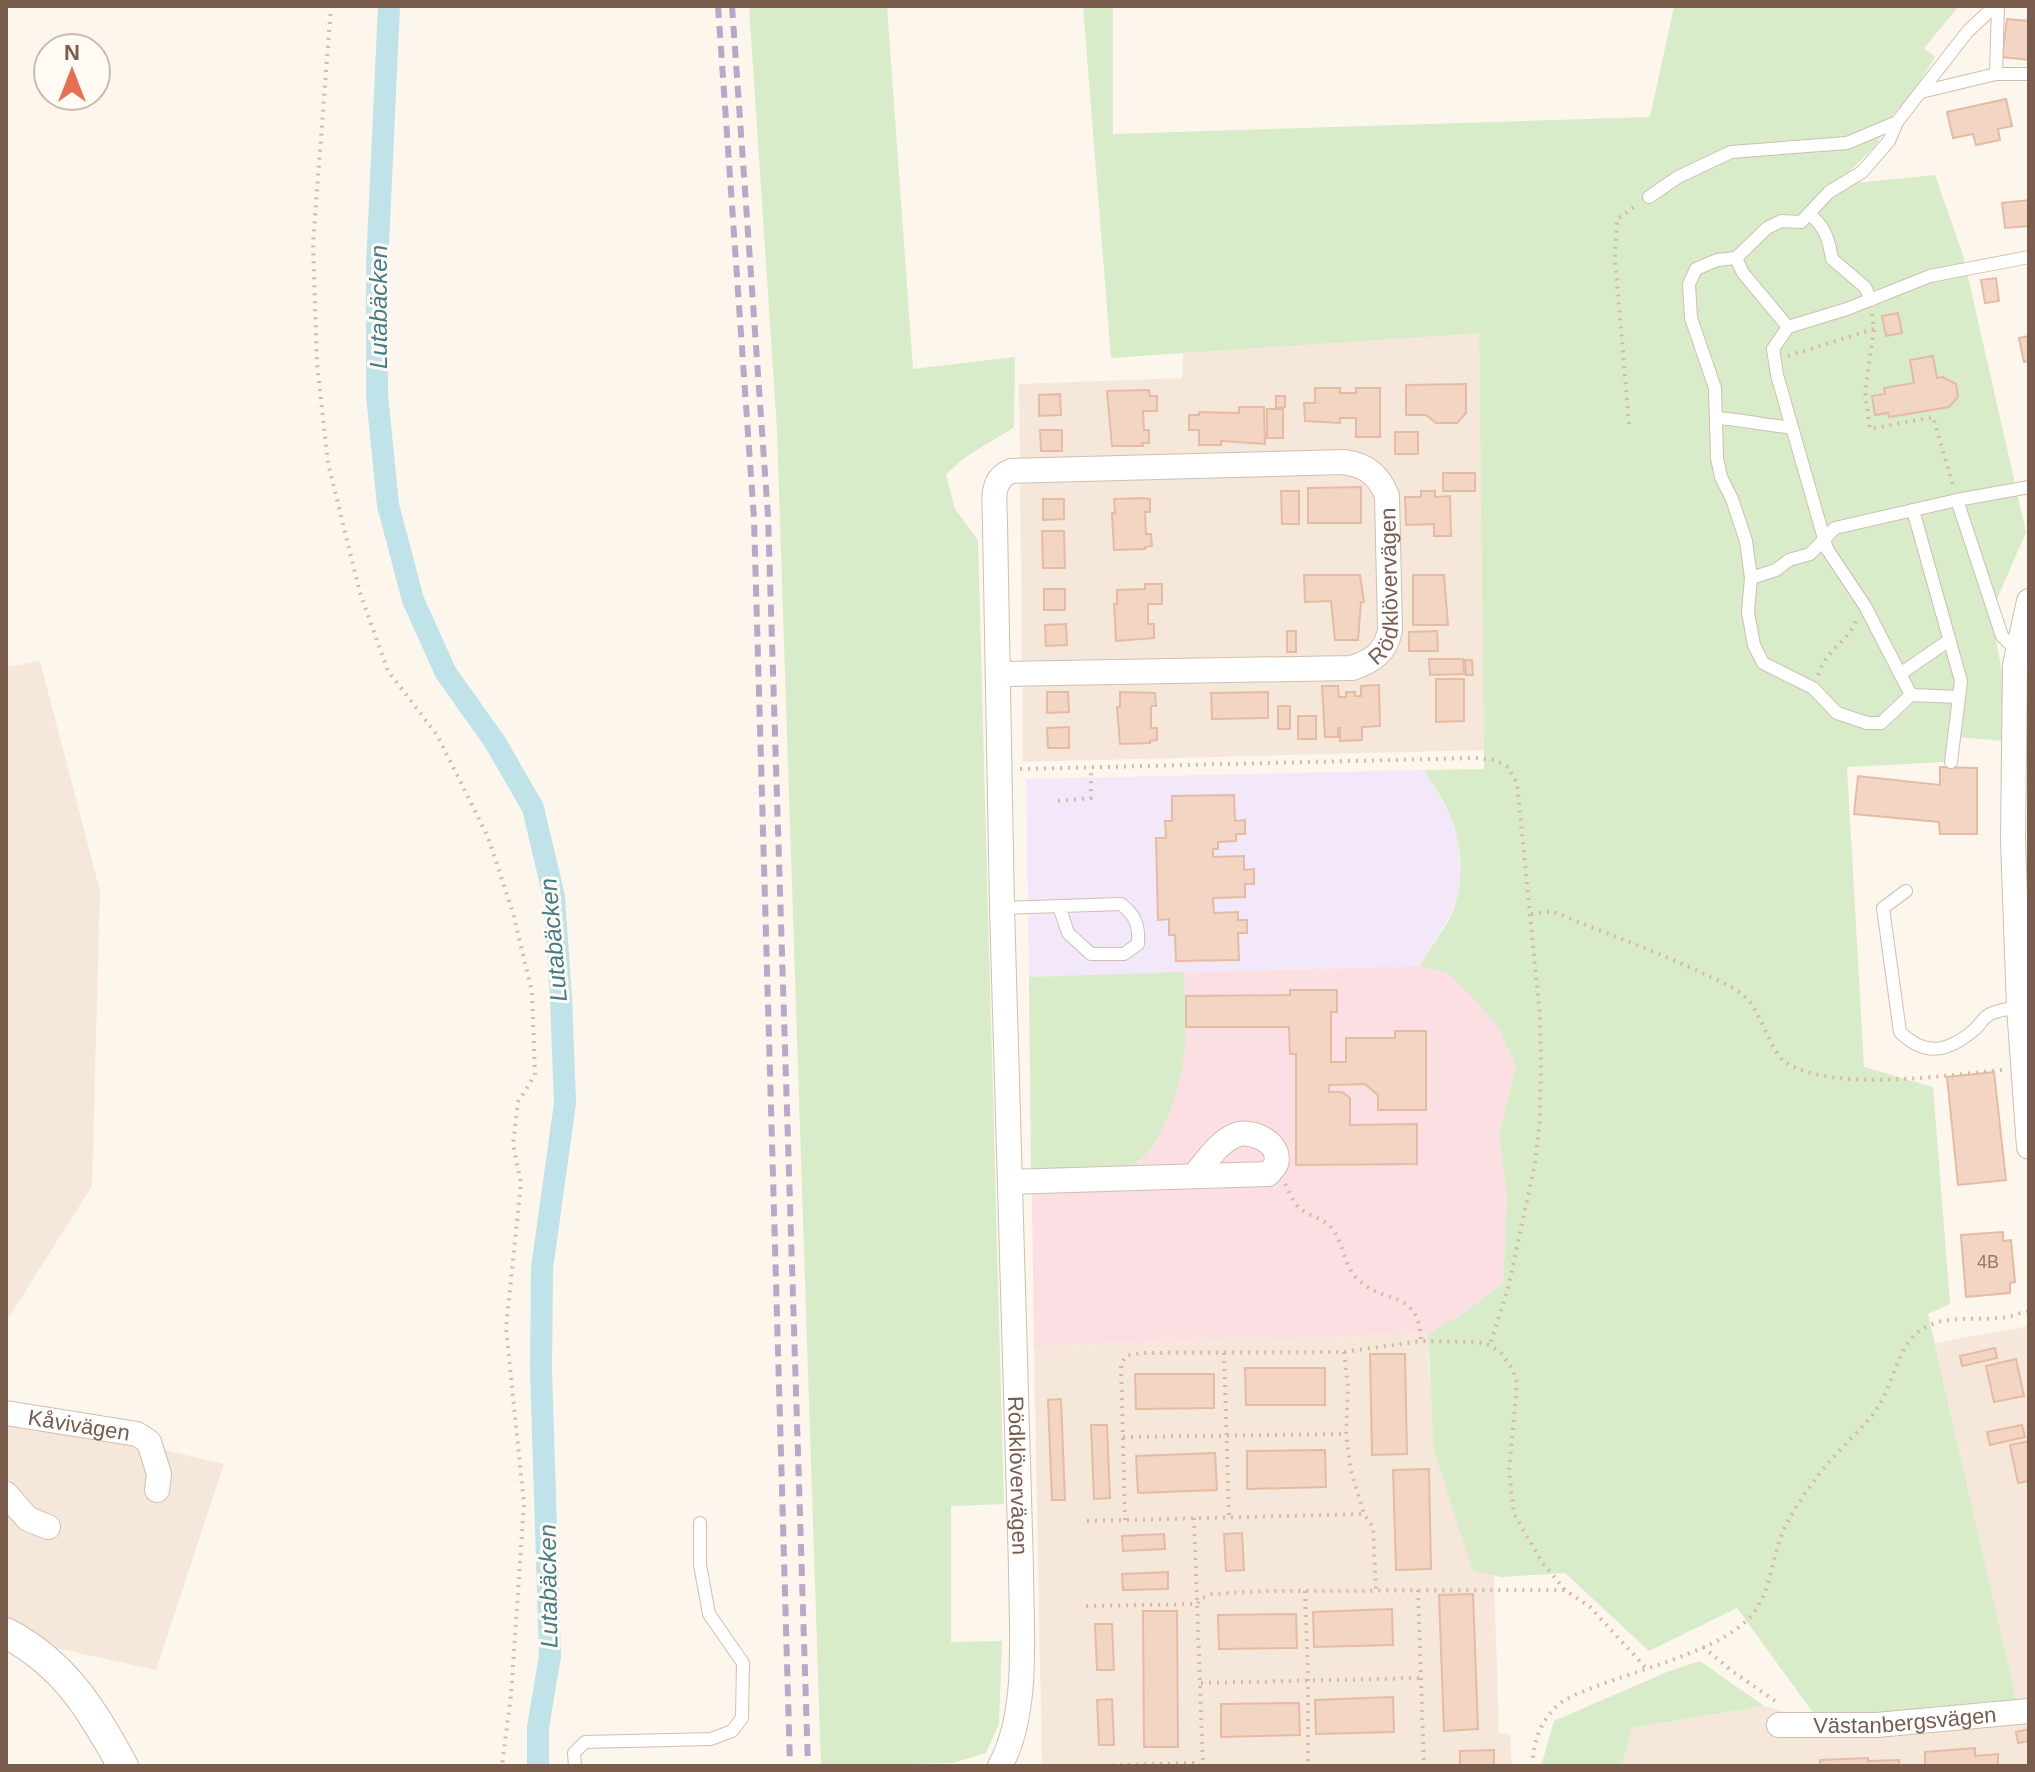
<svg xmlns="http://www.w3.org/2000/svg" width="2035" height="1772" viewBox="0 0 2035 1772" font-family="Arial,sans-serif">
<rect width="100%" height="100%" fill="#fdf6ec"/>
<g fill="#f5e8da">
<polygon points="1479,332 1484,750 1023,762 1019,384 1182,378 1183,353"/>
<polygon points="40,661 100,891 92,1186 6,1322 6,667"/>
<polygon points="2029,1326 2029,1766 1622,1766 1632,1728 1764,1706 1819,1721 2017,1703 1935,1343"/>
<polygon points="1428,1334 1429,1375 1473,1570 1494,1575 1499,1733 1510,1734 1512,1766 1042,1766 1034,1346"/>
<polygon points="6,1413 224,1464 156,1670 6,1637"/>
</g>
<polygon fill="#f3e8fa" points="1424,770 1449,812 1458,840 1460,876 1458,895 1450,916 1419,966 1029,977 1026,779"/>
<polygon fill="#fbdfe3" points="1419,966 1448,973 1476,1001 1498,1027 1516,1065 1499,1135 1507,1196 1503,1284 1459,1316 1428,1334 1034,1346 1029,977"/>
<g fill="#d8ecc9">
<path d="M 749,6 L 887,6 L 913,369 L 1015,357 L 1014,427 C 991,443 964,454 946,475 L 955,509 L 978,540 L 1004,1504 L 951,1506 L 951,1642 L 1002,1641 L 999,1724 L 986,1753 L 953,1763 L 821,1766 L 777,430 Z"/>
<path d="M 1083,6 L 1113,6 L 1113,134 L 1650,117 L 1674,6 L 1959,6 L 1924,48 L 1935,57 L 1913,93 L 1889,119 L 1876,145 L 1836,185 L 1935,175 L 1963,255 L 2026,532 L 1991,613 L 2002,672 L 2003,741 L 1947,736 L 1945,762 L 1847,767 L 1864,1067 L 1933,1087 L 1950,1304 L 1928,1314 L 2017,1703 L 1819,1721 L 1737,1608 L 1649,1651 L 1565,1573 L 1501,1577 L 1473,1571 L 1434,1451 L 1428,1334 L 1459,1316 L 1503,1284 L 1507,1196 L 1499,1135 L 1516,1065 L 1498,1027 L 1476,1001 L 1448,973 L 1419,966 C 1429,950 1441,934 1450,918 C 1465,887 1463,844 1449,813 C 1443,798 1432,784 1424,770 L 1484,769 L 1479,333 L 1111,358 Z"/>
<path d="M 1184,972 C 1184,997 1187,1022 1185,1046 C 1182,1080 1164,1151 1130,1166 C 1119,1170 1049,1169 1031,1170 L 1029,977 Z"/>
<polygon points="1700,1661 1764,1706 1632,1728 1622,1766 1541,1766 1554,1721 1667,1672"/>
</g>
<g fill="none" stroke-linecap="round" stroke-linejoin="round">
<polyline stroke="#bfe3e8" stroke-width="22" points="389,6 377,266 377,395 388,505 413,600 446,673 495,742 533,808 554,897 561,998 565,1103 542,1268 541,1370 550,1656 538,1727 538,1766"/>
</g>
<g fill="#f3d5c3" stroke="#e6bba3" stroke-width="2">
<polygon points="2007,19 2029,21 2029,60 2002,57"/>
<polygon points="2006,99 2012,126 1998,129 2000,140 1976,145 1973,134 1953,138 1947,112"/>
<polygon points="2029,200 2029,226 2005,228 2002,203"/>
<polygon points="1996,278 1999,301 1985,303 1981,280"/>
<polygon points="1898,313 1902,333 1886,336 1882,316"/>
<polygon points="2029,336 2029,361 2024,362 2019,338"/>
<polygon points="1933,356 1937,378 1943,377 1956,384 1958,397 1949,407 1889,417 1888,413 1875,415 1872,396 1885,394 1884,388 1914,383 1910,360"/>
<polygon points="1466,384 1466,413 1457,423 1436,423 1426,415 1406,415 1406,385"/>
<polygon points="1315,388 1340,388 1340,393 1356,393 1356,388 1380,388 1380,437 1356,437 1356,418 1340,418 1340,423 1305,421 1304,403 1315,403"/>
<polygon points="1149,390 1150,396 1157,396 1157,411 1143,411 1144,430 1149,430 1149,443 1142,443 1143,446 1112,446 1107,391"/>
<polygon points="1060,394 1061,415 1039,416 1039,395"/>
<polygon points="1276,396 1285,396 1285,407 1276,408"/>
<polygon points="1239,407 1264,407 1265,444 1221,441 1221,445 1199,445 1199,430 1189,430 1189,415 1199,415 1199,412 1239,413"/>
<rect x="1267" y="409" width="16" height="29"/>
<polygon points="1040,430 1062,430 1062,451 1041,451"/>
<rect x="1395" y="432" width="23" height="22"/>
<rect x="1443" y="473" width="32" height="18"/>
<polygon points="1361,487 1361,523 1308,523 1308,488"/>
<polygon points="1281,491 1299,491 1299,524 1282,524"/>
<polygon points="1421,491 1435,491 1435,497 1450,496 1451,536 1434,536 1434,524 1406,525 1405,497 1421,497"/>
<polygon points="1143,498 1150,499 1150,512 1145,512 1146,534 1151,534 1152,546 1145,547 1145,549 1114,550 1112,513 1115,513 1114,499"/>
<polygon points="1043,499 1064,499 1064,519 1043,520"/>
<polygon points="1042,531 1064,531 1065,568 1043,568"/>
<polygon points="1304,575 1360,575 1364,602 1361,602 1358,640 1335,640 1331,601 1305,602"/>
<polygon points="1413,575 1444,575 1448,625 1413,625"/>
<polygon points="1145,584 1162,584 1162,604 1148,604 1148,624 1154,624 1154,638 1116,641 1114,604 1117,604 1117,590 1145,589"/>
<rect x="1044" y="589" width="21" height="21"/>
<polygon points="1066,624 1067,645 1046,646 1045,625"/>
<rect x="1287" y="631" width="9" height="21"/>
<polygon points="1437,631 1438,651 1409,651 1409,632"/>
<polygon points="1429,659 1463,659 1464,674 1430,675"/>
<polygon points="1465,660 1472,660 1473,675 1466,675"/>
<polygon points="1436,679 1464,679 1464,721 1436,722"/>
<polygon points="1379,685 1380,726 1362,727 1362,740 1340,741 1340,728 1338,728 1338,737 1325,737 1322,686 1338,686 1339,697 1346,697 1346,692 1355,692 1355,696 1361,696 1361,686"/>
<polygon points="1047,692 1068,692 1069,712 1047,713"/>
<polygon points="1120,692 1155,693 1156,706 1151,706 1151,728 1157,728 1157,740 1150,741 1150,743 1120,744 1117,707 1120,707"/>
<polygon points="1268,692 1268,718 1212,719 1211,693"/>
<rect x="1278" y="706" width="12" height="23"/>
<rect x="1298" y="716" width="18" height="23"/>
<polygon points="1069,727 1069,748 1048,748 1047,728"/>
<polygon points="1940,767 1977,768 1977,834 1940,834 1939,822 1854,814 1858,776 1940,785"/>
<polygon points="1234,795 1235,821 1245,820 1245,834 1236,834 1236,841 1218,842 1218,849 1213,849 1213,857 1244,856 1244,870 1254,869 1254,884 1245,884 1245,897 1213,898 1214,913 1238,912 1238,920 1247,920 1247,933 1238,933 1239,960 1176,961 1175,935 1169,935 1169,919 1158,920 1156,838 1166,838 1165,821 1172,821 1172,796"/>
<polygon points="1290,990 1337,990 1337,1012 1331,1012 1331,1062 1346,1062 1346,1038 1395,1038 1395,1031 1426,1031 1426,1110 1378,1110 1378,1095 1365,1084 1329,1085 1329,1092 1342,1092 1350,1098 1350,1125 1417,1124 1417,1164 1296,1165 1296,1054 1290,1054 1289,1027 1186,1027 1186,996 1290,995"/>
<polygon points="1994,1072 2006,1180 1958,1185 1947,1077"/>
<polygon points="2003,1232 2003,1241 2011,1240 2015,1282 2010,1283 2010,1293 1966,1297 1961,1235"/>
<polygon points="1995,1348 1997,1358 1962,1366 1960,1356"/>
<polygon points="1370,1354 1405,1354 1407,1454 1372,1455"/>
<polygon points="2016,1359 2024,1396 1994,1402 1986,1366"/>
<polygon points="1245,1368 1325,1368 1325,1405 1246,1405"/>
<polygon points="1135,1374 1214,1374 1214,1408 1136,1409"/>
<polygon points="1061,1399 1065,1500 1052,1500 1048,1400"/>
<polygon points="1091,1425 1107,1425 1110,1498 1094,1499"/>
<polygon points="2022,1425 2025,1437 1990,1445 1987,1432"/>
<polygon points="2029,1441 2029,1481 2018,1483 2010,1445"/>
<polygon points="1325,1450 1326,1487 1247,1489 1247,1451"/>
<polygon points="1215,1453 1217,1490 1138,1493 1136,1456"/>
<polygon points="1429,1469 1431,1569 1396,1570 1393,1470"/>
<polygon points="1242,1533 1244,1570 1226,1571 1224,1534"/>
<polygon points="1164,1534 1165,1549 1123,1551 1122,1536"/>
<polygon points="1168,1572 1168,1589 1123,1590 1122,1574"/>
<polygon points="1473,1594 1478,1729 1444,1731 1439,1595"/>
<polygon points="1392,1609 1393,1645 1314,1647 1313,1612"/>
<polygon points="1143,1611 1177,1611 1178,1747 1144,1747"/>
<polygon points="1296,1614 1297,1648 1219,1649 1218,1615"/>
<polygon points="1095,1624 1112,1624 1114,1670 1097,1670"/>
<polygon points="1393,1697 1394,1732 1316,1734 1315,1700"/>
<polygon points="1112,1699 1114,1745 1099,1745 1097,1700"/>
<polygon points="1299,1703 1300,1735 1221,1737 1221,1704"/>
<polygon points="2029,1729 2029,1741 2018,1743 2016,1732"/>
<polygon points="1975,1748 1975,1756 1998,1754 1998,1766 1925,1766 1925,1752"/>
<polygon points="1494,1750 1494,1766 1460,1766 1460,1751"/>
<polygon points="1868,1758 1868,1761 1899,1760 1899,1766 1820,1766 1820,1760"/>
</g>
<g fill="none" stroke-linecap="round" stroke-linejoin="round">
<g stroke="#d1beb0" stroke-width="14">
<g id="service">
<polyline points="1996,74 1998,6"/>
<polyline points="1921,92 1996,74 2029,74"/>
<polyline points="1897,122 1889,141 1862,172 1829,192 1801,222 1781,221 1767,228 1736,258 1717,260 1696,269 1689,284 1691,318 1715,388 1717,458 1721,477 1732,499 1746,541 1751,578 1748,612 1754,645 1763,663 1813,688 1837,713 1867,723 1881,723 1911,695"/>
<polyline points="1649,197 1678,177 1731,152 1847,143 1897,122 1968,31 1995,6"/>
<path d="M 1809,214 C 1825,226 1829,240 1832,259 L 1865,287 L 1871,300"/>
<polyline points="1736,258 1743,273 1788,327"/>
<path d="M 1716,418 C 1741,419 1765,426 1791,427"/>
<polyline points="1957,500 2002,636 2017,651"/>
<polyline points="1913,510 1961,681 1951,762"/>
<polyline points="1751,578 1776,570 1789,560 1810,554 1835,528 1957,500 2029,487"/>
<polyline points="1900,674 1948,641"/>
<polyline points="1959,697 1911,695 1865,606 1827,549 1777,375 1773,349 1788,327 1847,309 1930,276 2029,257"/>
<path d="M 1906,891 L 1883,908 L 1900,1032 C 1925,1057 1948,1052 1974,1030 C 1979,1026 1982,1020 1987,1016 C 1995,1010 2009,1009 2019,1007"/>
<path d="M 1002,908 L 1121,904 C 1136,916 1139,925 1138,944 L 1124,954 L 1091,954 L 1068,933 L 1059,906"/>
<polyline points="575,1766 574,1753 585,1742 711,1739 732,1731 742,1718 743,1663 709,1614 700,1565 700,1523"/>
</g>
</g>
<g stroke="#d1beb0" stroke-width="26">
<g id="minor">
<polyline points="2029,601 2015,665 2013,841 2019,1007 2029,1147"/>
<path id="s1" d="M 998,674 L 1352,668 C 1373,661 1386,652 1390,630 L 1387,496 C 1379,475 1366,465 1344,462 L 1011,471 C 989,480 995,503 995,523 L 1002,908 L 1021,1567 C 1021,1628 1030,1712 1000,1766"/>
<path d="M 1010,1182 L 1268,1174 C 1271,1171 1274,1168 1276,1164 C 1282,1143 1252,1129 1236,1135 C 1218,1142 1206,1162 1194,1176"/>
<path id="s2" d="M 6,1413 L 137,1434 L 149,1442 L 159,1474 L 157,1490"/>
<polyline points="6,1494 28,1519 48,1527"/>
<path id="s3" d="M 1779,1725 L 1877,1725 L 2029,1711"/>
</g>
</g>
<g stroke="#d1beb0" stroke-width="32">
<path id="tertiary" d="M 6,1633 C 65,1664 92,1710 123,1766"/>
</g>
<g stroke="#d9b8a5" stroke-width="4" stroke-dasharray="2 6" stroke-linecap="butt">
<polyline points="331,6 313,243 317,364 328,463 360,593 388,671 437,735 488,837 513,913 532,992 535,1075 518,1102 513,1145 521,1183 506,1328 524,1504 511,1695 502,1766"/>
<polyline points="1872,314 1874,329 1865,392 1870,429 1933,417 1953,485"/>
<polyline points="1788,356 1874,329"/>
<polyline points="1629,424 1615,258 1617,219 1637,205"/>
<path d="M 1818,675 C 1827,648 1847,643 1856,621"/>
<polyline points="1020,769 1476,758 1495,760 1508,767 1517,783 1540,1016 1541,1062 1540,1119 1535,1164 1508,1288 1490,1345"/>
<polyline points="1058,801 1091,798 1091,767"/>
<path d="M 1531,914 L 1552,911 C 1601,932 1651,949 1700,972 C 1714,979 1731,985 1743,995 C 1762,1010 1770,1052 1785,1062 C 1831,1093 1948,1075 2003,1070"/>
<path d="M 1285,1184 C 1290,1193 1294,1205 1302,1210 C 1313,1218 1326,1219 1334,1231 C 1343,1245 1344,1263 1355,1276 C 1380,1306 1420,1287 1421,1341"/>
<polyline points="1344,1352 1348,1387 1346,1434 1351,1471 1364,1514 1373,1527 1376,1590"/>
<polyline points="1224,1353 1229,1517"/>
<polyline points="1123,1437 1346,1434"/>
<polyline points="1194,1518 1203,1766"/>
<polyline points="1125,1520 1121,1364 1126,1356 1140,1353 1344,1352 1421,1341 1477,1342 1490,1345 1501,1353 1513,1370 1517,1383 1509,1471 1514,1514 1542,1562 1565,1590 1590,1607 1646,1668"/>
<polyline points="1087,1521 1364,1514"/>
<polyline points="1418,1590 1424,1766"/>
<polyline points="1305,1591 1308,1674 1308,1766"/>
<polyline points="1086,1606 1197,1604 1202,1598 1212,1594 1264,1591 1565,1590"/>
<polyline points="1703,1647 1732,1671 1778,1703"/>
<polyline points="1201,1683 1421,1678"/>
<polyline points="1096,1766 1193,1763 1198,1766"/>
<path d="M 1532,1766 C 1534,1739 1541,1718 1563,1701 C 1612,1674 1716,1656 1750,1617 C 1772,1593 1771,1556 1785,1527 C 1797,1504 1812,1482 1829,1462 C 1846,1442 1868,1425 1881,1402 C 1894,1379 1899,1344 1922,1329 C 1948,1313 1978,1322 2006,1317 C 2014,1316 2021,1312 2029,1311"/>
</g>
<use href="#service" stroke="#fff" stroke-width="12"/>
<use href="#minor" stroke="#fff" stroke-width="24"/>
<use href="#tertiary" stroke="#fff" stroke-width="30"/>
<g stroke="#b9a8c9" stroke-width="6" stroke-dasharray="12 8" stroke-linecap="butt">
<polyline points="718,6 754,519 790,1766"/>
<polyline points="732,6 768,516 808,1766"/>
</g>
</g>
<g text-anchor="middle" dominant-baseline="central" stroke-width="6" stroke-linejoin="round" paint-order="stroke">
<g font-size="18" fill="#987a6a">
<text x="1988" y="1262">4B</text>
</g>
<g font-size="22" fill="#7a5c4d" stroke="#fffaf3">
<text stroke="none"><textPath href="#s1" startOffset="454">Rödklövervägen</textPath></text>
<text stroke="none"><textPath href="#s2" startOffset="74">Kåvivägen</textPath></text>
<text stroke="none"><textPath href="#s1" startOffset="1948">Rödklövervägen</textPath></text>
<text stroke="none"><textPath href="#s3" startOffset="126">Västanbergsvägen</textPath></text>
</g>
<g font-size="24" font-style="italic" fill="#437c86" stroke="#fffaf3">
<text transform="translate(378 307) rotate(-90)">Lutabäcken</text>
<text transform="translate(553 940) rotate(-95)">Lutabäcken</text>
<text transform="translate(548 1586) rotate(-91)">Lutabäcken</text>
</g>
</g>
<rect width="2035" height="1772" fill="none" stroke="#7a5c4d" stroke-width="16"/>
<g transform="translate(72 72)"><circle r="38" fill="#fffaf3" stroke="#cabbb1" stroke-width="2"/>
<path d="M0-6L14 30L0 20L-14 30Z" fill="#e76f51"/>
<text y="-12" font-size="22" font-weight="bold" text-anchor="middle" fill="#7a5c4d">N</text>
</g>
</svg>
